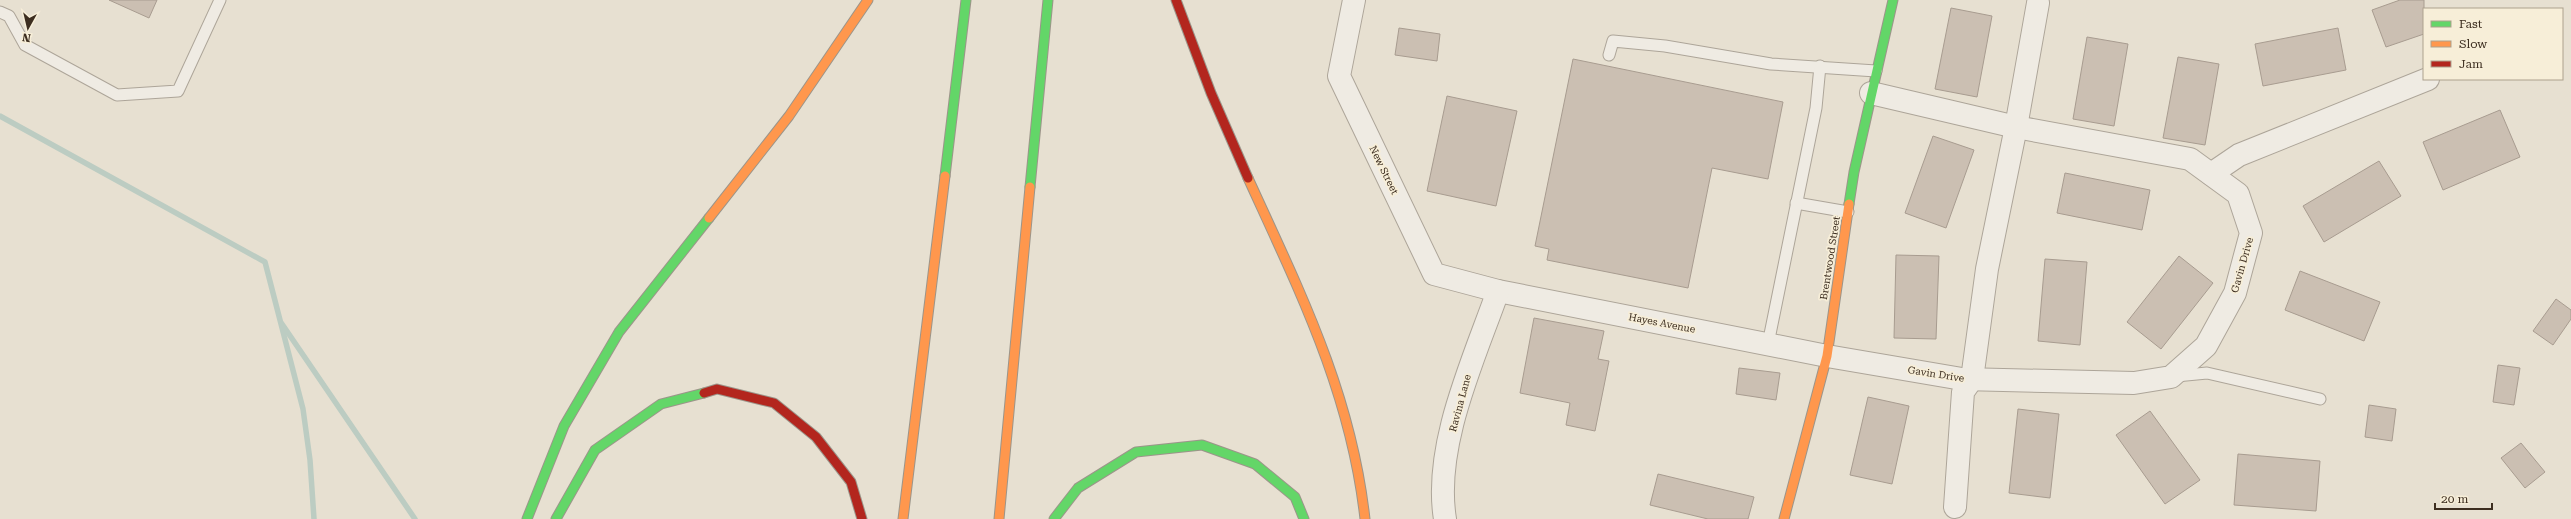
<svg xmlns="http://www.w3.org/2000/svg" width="2571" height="519" viewBox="0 0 2571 519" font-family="'Roboto Serif',serif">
<rect width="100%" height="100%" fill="#e7e0d1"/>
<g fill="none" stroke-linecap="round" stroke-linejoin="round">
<g stroke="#bcccc2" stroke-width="5.5">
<polyline points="0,116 265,262 303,409 310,460 314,519"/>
<polyline points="282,324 415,519"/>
</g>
</g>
<g fill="#cbbfb2" stroke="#a89c90">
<polygon points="109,0 157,0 149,18"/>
<polygon points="2400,0 2424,0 2424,34 2386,47 2372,10"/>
<polygon points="1951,8 1992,16 1977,97 1935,89"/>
<polygon points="1399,28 1440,34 1437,61 1395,55"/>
<polygon points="2338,28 2346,70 2263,86 2255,44"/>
<polygon points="2087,37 2128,44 2114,126 2073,119"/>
<polygon points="2178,57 2219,64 2205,145 2163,138"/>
<polygon points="1573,59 1783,102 1768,179 1712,168 1688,288 1547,260 1549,249 1535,246"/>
<polygon points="1447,96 1517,111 1496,206 1427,191"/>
<polygon points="2500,110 2520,157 2443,190 2423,142"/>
<polygon points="1933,136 1974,150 1946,228 1905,213"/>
<polygon points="2379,161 2401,196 2324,242 2303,206"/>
<polygon points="2065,173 2150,190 2142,230 2057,213"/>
<polygon points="1896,255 1939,256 1936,339 1894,338"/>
<polygon points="2179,256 2213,283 2161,349 2127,322"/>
<polygon points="2045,259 2087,262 2080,345 2038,341"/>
<polygon points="2300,271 2380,302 2364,341 2285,310"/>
<polygon points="2556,299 2571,310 2571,319 2553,345 2533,331"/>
<polygon points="1534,318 1604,331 1598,359 1609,361 1595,431 1566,425 1570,403 1520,393"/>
<polygon points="2498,365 2520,368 2514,405 2493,402"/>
<polygon points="1739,368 1780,373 1776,400 1736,394"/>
<polygon points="1868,397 1909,406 1892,484 1850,475"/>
<polygon points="2369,405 2396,409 2392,441 2365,437"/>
<polygon points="2018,409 2059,414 2050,498 2009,493"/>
<polygon points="2150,411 2200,480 2165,504 2116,435"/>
<polygon points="2521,443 2545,472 2525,488 2501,458"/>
<polygon points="2238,454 2320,461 2316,511 2234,505"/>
<polygon points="1658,474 1754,497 1748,519 1708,519 1650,505"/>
</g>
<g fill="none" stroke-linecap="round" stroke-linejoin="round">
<g stroke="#ada599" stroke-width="13">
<g id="lane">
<polyline points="0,12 9,16 25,45 117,95 178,91 220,0"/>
<polyline points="1609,55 1613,41 1665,46 1771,64 1876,71"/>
<polyline points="1796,203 1848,212"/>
<polyline points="1768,344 1816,108 1820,66"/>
<polyline points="2176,376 2207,373 2320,399"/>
</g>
</g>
<g stroke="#ada599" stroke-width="24">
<g id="street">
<polyline points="1354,0 1339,76 1434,274 1498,291 1827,356 1962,379 2134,383 2171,377 2206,346 2235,293 2251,233 2238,194 2190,159 2016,127 1871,93"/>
<polyline points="2211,174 2239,155 2428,79"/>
<polyline points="1955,507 1963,392 1972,379 1987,269 2016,127 2038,3"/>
<path d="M 1445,519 C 1433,446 1474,359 1498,291"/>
</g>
</g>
<g stroke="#9c958a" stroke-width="11">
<g id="fast">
<polyline points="945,176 966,0"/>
<polyline points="1030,187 1048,0"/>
<polyline points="1849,204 1854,172 1893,0"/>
<polyline points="527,519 564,426 619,332 709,218"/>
<polyline points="556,519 595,450 661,404 704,393"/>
<polyline points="1054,519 1078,488 1136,452 1202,445 1255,464 1295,497 1304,519"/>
</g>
</g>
<g stroke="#9c958a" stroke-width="11">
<g id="slow">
<path d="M 1248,178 C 1300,292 1351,393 1365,519"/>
<polyline points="709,218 789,116 868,0"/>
<polyline points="903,519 945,176"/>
<polyline points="999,519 1030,187"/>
<polyline points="1784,519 1827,356 1849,204"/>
</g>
</g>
<g stroke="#9c958a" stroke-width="11">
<g id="jam">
<polyline points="1176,0 1211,93 1248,178"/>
<polyline points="704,393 717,389 774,403 816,437 851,482 862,519"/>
</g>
</g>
<use href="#lane" stroke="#efebe3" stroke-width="11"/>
<use href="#street" stroke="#efebe3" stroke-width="22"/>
<use href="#fast" stroke="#63d668" stroke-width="9"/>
<use href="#slow" stroke="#ff974d" stroke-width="9"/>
<use href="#jam" stroke="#b3261e" stroke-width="9"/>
</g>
<g text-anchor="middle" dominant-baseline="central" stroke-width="3.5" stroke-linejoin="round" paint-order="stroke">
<g font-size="10" fill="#3d2e20" stroke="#f7eed8">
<text transform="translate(1384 170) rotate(64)">New Street</text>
<text transform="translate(1830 258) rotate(-81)">Brentwood Street</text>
<text transform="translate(2242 265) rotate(-74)">Gavin Drive</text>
<text transform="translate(1662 323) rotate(11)">Hayes Avenue</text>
<text transform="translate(1936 374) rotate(9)">Gavin Drive</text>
<text transform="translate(1460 403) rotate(-75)">Ravina Lane</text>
</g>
</g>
<rect x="2423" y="8" width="140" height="72" fill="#f7eed8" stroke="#ada18e"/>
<rect x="2431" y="21" width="20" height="6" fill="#63d668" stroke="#ada18e"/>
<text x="2459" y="28" font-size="12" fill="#3d2e20">Fast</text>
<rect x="2431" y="41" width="20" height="6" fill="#ff974d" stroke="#ada18e"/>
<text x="2459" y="48" font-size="12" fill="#3d2e20">Slow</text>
<rect x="2431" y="61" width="20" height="6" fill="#b3261e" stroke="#ada18e"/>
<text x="2459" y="68" font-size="12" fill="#3d2e20">Jam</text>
<g transform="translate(28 28) rotate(188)" stroke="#f7eed8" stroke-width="3" paint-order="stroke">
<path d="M0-3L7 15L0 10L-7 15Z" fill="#3d2e20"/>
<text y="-6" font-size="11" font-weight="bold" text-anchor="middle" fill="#3d2e20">N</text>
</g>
<path d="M2435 503v6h57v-6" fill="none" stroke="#3d2e20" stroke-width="2"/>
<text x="2441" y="503" font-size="12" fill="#3d2e20" stroke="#f7eed8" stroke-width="3" paint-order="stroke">20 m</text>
</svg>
